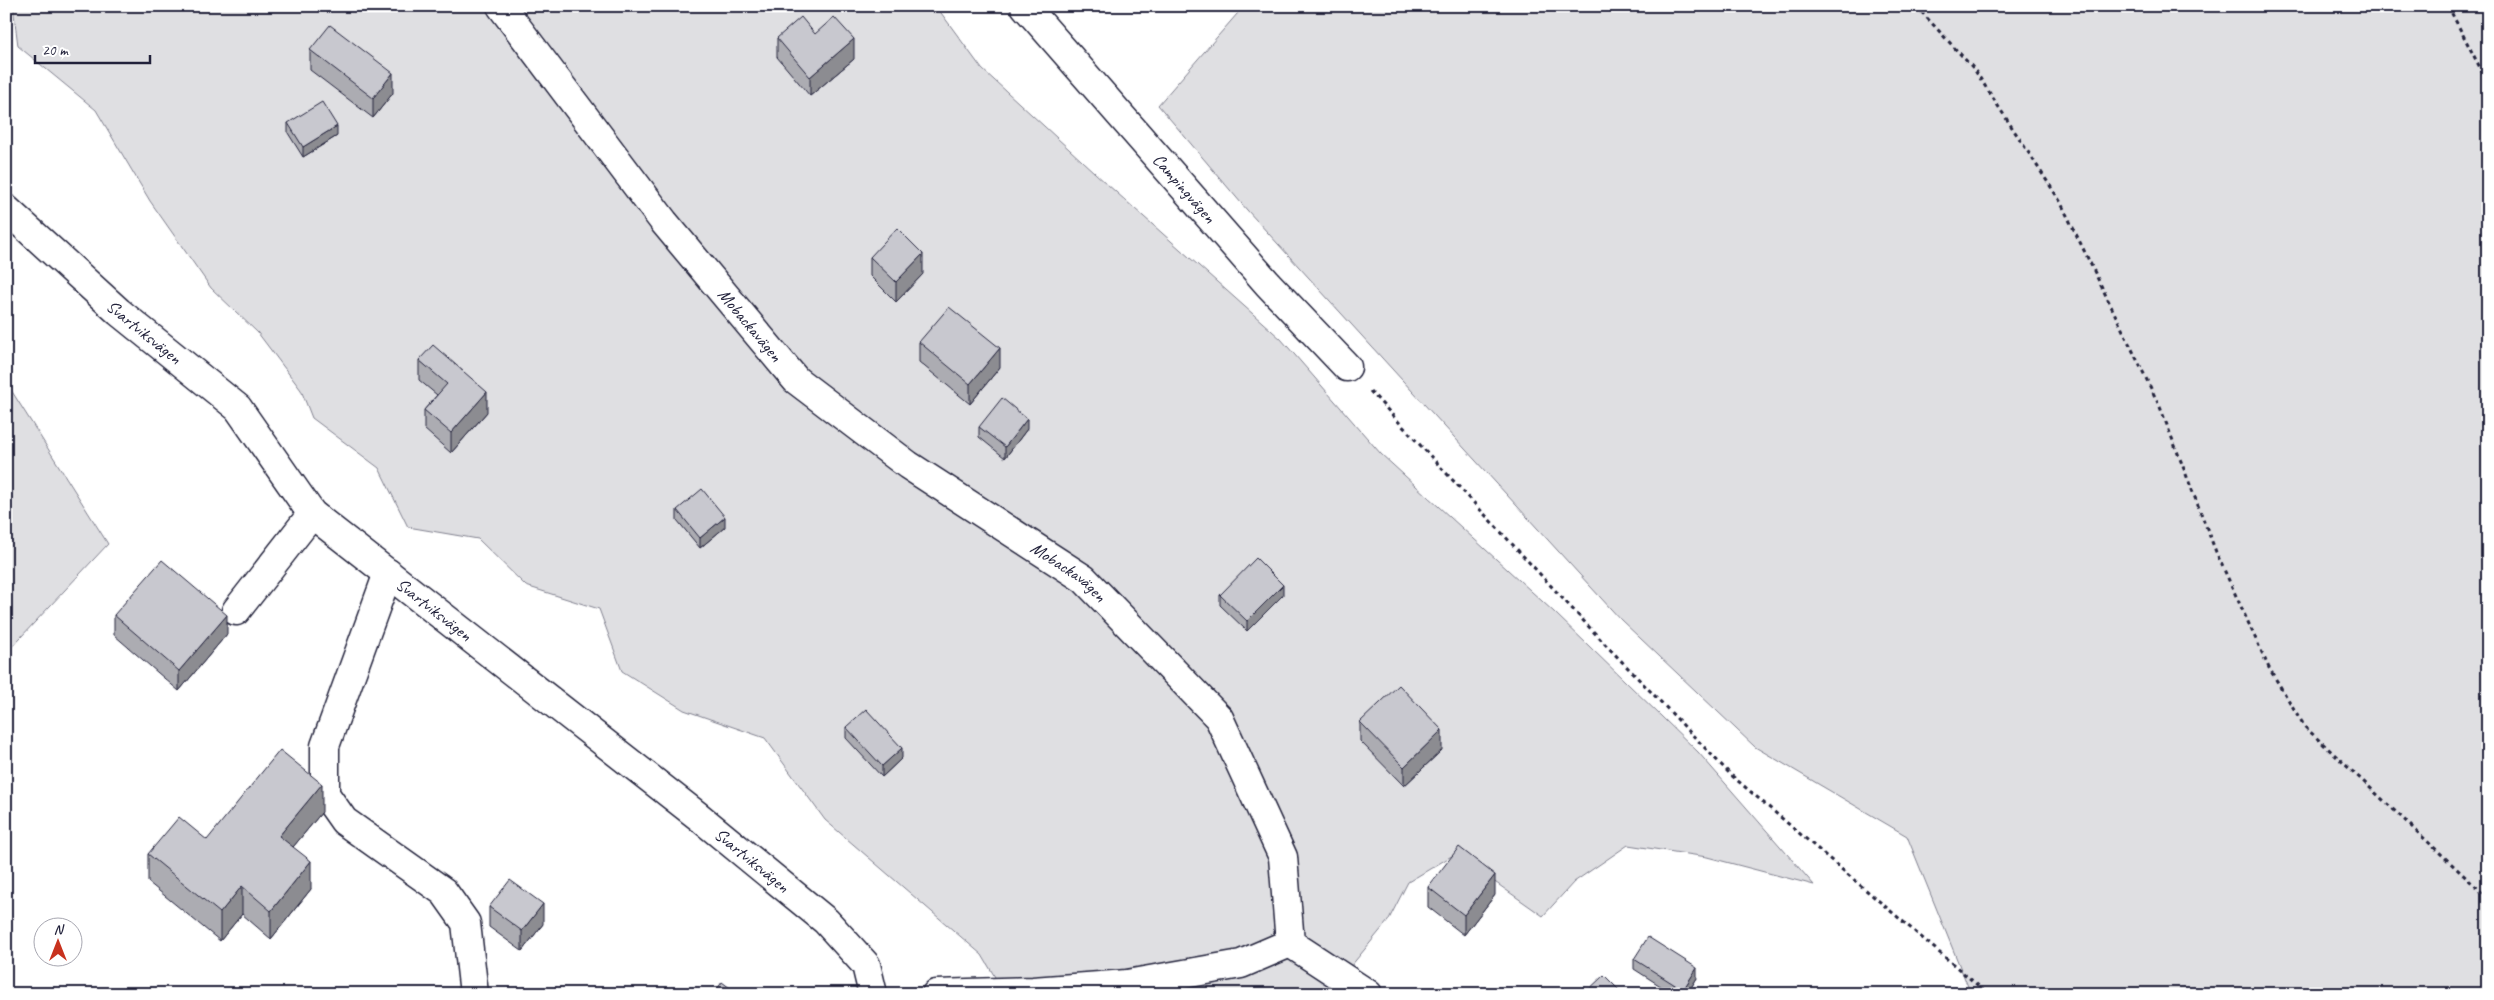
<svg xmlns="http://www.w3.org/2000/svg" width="2494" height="1000" viewBox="0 0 2494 1000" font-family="Caveat,sans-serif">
<rect width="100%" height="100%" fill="#fff"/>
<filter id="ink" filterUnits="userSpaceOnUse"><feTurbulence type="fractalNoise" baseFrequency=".02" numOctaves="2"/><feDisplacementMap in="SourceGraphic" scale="10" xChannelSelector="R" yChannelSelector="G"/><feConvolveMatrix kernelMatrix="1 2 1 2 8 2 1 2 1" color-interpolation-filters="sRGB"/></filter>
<g filter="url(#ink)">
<g fill="#dfdfe2" stroke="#80808e">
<polygon points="13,6 936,6 982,69 1107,184 1281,339 1381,454 1554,612 1698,752 1814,885 1707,857 1628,845 1574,882 1543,916 1455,854 1408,882 1388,921 1328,994 1005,994 982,955 825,820 765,738 684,710 622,671 599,609 526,586 478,539 408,527 379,468 312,418 301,390 258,333 211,288 150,201 96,110 18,46"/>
<polygon points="1244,6 2488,6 2488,994 1971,994 1907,836 1755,747 1621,620 1247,210 1158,105"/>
<polygon points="6,382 108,544 6,653"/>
</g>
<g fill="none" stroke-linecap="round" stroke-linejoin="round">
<g stroke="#22223b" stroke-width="31">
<g id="minor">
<path id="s1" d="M 501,6 L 664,222 L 796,380 L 908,465 L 1084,579 L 1219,718 L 1283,857 L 1290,943 L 1241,964 L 1127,984 L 1033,991 L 936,994"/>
<path id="s2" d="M 1025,6 L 1268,284 L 1347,367"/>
<path id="s3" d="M 6,209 L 119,312 L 238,408 L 312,514 L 698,816 L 826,921 L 866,965 L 873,994"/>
<polyline points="388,573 325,746 325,794 344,821 444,892 466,923 474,994"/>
<polyline points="236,611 312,514"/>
<polyline points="1290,943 1368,994"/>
</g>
</g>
<g stroke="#22223b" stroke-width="3" stroke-dasharray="4 4" stroke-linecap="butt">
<polyline points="1916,6 1974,69 2060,201 2160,407 2216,552 2269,668 2305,727 2488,898"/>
<polyline points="2448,6 2488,83"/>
<polyline points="1370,391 1604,643 1731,775 1988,994"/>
</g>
<use href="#minor" stroke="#fff" stroke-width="28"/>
</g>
<g fill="#acacb2" stroke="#22223b">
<polygon points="815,34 854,59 810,96 777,57 777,38"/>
<polygon points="310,50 393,93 373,118 310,70"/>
<polygon points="288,123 337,136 303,157 288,133"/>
<polygon points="870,257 923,274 896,302 870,276"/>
<polygon points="919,342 1000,367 970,404 919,362"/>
<polygon points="419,360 487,412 451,453 424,429 424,410 437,395 419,380"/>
<polygon points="979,427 1027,429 1005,458 979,437"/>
<polygon points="677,510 725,527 700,548 677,520"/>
<polygon points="2488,515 2488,540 2486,536 2486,516"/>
<polygon points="1220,595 1283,595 1247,631 1220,605"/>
<polygon points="114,615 227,634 179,691 114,635"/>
<polygon points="1360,722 1442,750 1404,786 1360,741"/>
<polygon points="846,727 902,758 882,777 846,738"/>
<polygon points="322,812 293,847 311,889 271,939 242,914 220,941 148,882 148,854"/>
<polygon points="1428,887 1495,895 1464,935 1428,907"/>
<polygon points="489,907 543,924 522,951 489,927"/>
<polygon points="1634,959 1697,978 1687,994 1673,994 1634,969"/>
</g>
<g fill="#8c8c91" stroke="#22223b">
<polygon points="854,39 854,59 810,96 810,77"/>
<polygon points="393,73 393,93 373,118 373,98"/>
<polygon points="337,126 337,136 303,157 303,147"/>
<polygon points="923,254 923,274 896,302 896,282"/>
<polygon points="1000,348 1000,367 970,404 970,384"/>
<polygon points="487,392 487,412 451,453 451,433"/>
<polygon points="1027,419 1027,429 1005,458 1005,447"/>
<polygon points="725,517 725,527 700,548 700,538"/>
<polygon points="1283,585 1283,595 1247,631 1247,621"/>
<polygon points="227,615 227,634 179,691 179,671"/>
<polygon points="1442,730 1442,750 1404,786 1404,767"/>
<polygon points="902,748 902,758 882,777 882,766"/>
<polygon points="322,784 322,812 279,864 279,836"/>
<rect x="6" y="842" width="1" height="28"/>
<polygon points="311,861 311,889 271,939 271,911"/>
<polygon points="1495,875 1495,895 1464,935 1464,915"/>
<polygon points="242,886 242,914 220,941 220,913"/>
<polygon points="543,904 543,924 522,951 522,931"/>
<polygon points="1697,968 1697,978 1687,994 1683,994 1683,990"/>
</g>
<g fill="#c8c8cf" stroke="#22223b">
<polygon points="801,17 815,34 834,17 854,39 810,77 777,38"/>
<polygon points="330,25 393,73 373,98 310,50"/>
<polygon points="322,102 337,126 303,147 288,123"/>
<polygon points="897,228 923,254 896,282 870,257"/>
<polygon points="949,307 1000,348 970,384 919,342"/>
<polygon points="433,345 487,392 451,433 424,410 447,384 419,360"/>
<polygon points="1002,398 1027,419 1005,447 979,427"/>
<polygon points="702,489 725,517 700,538 677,510"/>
<polygon points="1256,558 1283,585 1247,621 1220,595"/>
<polygon points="162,560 227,615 179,671 114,615"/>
<polygon points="1399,685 1442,730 1404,767 1360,722"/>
<polygon points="866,709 902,748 882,766 846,727"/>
<polygon points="280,750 322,784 279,836 311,861 271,911 242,886 220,913 148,854 179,817 207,840"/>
<polygon points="1459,847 1495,875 1464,915 1428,887"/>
<polygon points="510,880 543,904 522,931 489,907"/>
<polygon points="1648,937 1697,968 1683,990 1634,959"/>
<polygon points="1604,975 1623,994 1584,994"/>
<polygon points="722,982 738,994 714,994"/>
</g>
</g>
<g text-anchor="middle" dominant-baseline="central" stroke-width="4" stroke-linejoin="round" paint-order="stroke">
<g font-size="18" fill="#22223b" stroke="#fff">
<text stroke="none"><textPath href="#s2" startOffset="242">Campingvägen</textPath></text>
<text stroke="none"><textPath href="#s1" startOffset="405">Mobackavägen</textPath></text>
<text stroke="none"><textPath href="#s3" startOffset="185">Svartviksvägen</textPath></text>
<text stroke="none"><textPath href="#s1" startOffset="810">Mobackavägen</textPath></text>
<text stroke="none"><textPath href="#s3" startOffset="590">Svartviksvägen</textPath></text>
<text stroke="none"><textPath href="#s3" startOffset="995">Svartviksvägen</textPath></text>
</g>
</g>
<rect width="2494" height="1000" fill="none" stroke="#fff" stroke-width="25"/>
<rect x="12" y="12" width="2469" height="975" fill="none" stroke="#22223b" stroke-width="2" filter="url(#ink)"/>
<g transform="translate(58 942)"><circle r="24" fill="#ffffff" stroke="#a7a7b1"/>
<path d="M0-4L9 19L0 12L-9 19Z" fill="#c8321e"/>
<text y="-8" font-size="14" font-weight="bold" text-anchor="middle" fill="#22223b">N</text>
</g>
<path d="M35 55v8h115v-8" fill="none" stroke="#22223b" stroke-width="2.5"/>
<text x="42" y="55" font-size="15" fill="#22223b" stroke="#ffffff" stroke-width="4" paint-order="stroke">20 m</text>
</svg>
